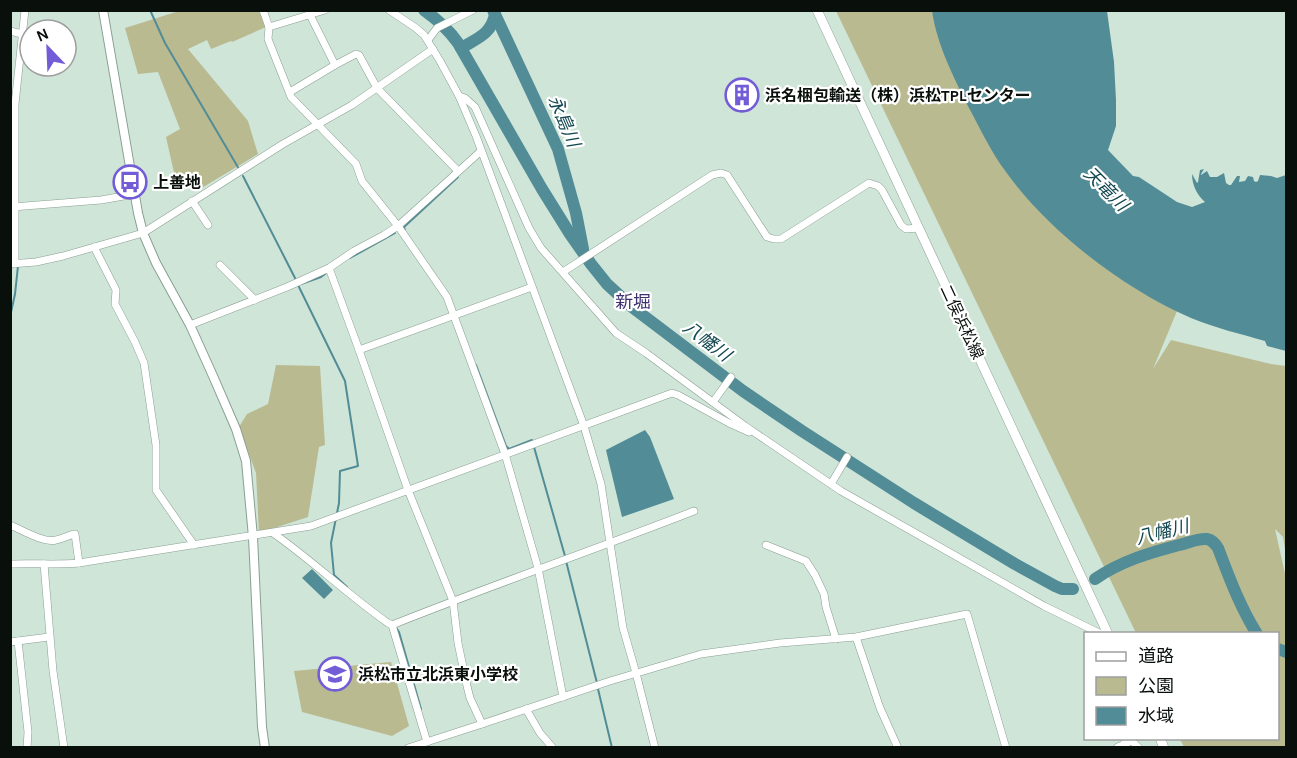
<svg xmlns="http://www.w3.org/2000/svg" width="1297" height="758" viewBox="0 0 1297 758" font-family="Karla,'Noto Sans JP',sans-serif">
<rect width="100%" height="100%" fill="#cfe5d8"/>
<g fill="#baba91">
<polygon points="179,11 259,11 266,27 232,42 231,41 211,49 207,40 188,49 248,121 258,154 200,189 177,186 166,137 180,129 158,72 138,74 125,28"/>
<polygon points="836,11 943,11 1112,272 1177,311 1153,369 1171,340 1271,364 1286,366 1286,556 1283,537 1275,529 1286,578 1286,747 1184,747 1180,739 1278,738 1278,634 1136,633"/>
<polygon points="276,365 320,366 325,445 319,447 308,517 259,533 256,473 239,427 247,414 268,404"/>
<polygon points="391,662 409,726 392,736 302,712 294,671"/>
</g>
<g fill="#528c97">
<path d="M 932,11 L 1107,11 L 1114,62 L 1116,100 L 1116,126 L 1108,150 L 1133,176 L 1139,177 L 1177,202 L 1192,207 L 1205,202 C 1197,195 1192,185 1192,174 L 1197,183 L 1198,182 L 1200,170 L 1204,169 L 1201,174 L 1201,175 L 1207,171 L 1210,177 L 1217,177 L 1224,173 L 1226,183 L 1229,185 L 1231,185 L 1237,176 L 1240,176 L 1239,182 L 1245,181 L 1248,176 L 1253,177 L 1254,181 L 1256,182 L 1258,181 L 1260,175 L 1271,176 L 1277,178 L 1286,175 L 1286,171 L 1286,351 L 1267,346 L 1265,341 C 1241,334 1215,328 1191,318 C 1124,289 1048,231 1006,172 C 991,152 981,130 969,108 C 954,78 937,45 932,11 Z"/>
<polygon points="645,430 650,437 674,499 622,517 606,450"/>
<polygon points="312,569 333,590 324,599 302,578"/>
</g>
<g fill="none" stroke-linecap="round" stroke-linejoin="round">
<g stroke="#528c97" stroke-width="2">
<polyline points="150,10 165,43 239,169"/>
<polyline points="243,176 296,280"/>
<polyline points="405,231 404,227 458,177"/>
<polyline points="350,258 395,233"/>
<polyline points="301,284 321,277 325,274"/>
<polyline points="298,285 345,381 358,466 340,471 339,503 331,543 334,575 347,587"/>
<polyline points="10,317 15,294 18,266"/>
<polyline points="476,365 506,446 509,449 532,440"/>
<polyline points="534,447 565,556"/>
<polyline points="566,561 597,683"/>
<polyline points="395,626 399,632 421,709"/>
<polyline points="598,689 612,748"/>
</g>
<g stroke="#528c97" stroke-width="12">
<path d="M 424,10 C 438,20 449,30 458,43 L 542,189 L 570,234 L 591,264 L 607,284 L 632,307 L 743,391 L 802,431 L 914,503 L 1015,564 L 1055,586 L 1062,589 L 1073,589"/>
<polyline points="493,10 558,149 576,213 583,249"/>
<path d="M 461,48 C 476,39 492,34 495,14"/>
<path d="M 1095,579 C 1121,561 1149,553 1179,545 C 1188,543 1198,538 1207,539 C 1213,540 1215,544 1218,548 C 1229,577 1240,607 1257,634"/>
<polyline points="1278,649 1286,652"/>
</g>
<g stroke="#8a9f92" stroke-width="8">
<g id="minor">
<polyline points="263,10 269,27 268,39 291,97 356,164 362,181 398,226 447,297 505,454 538,568 563,697"/>
<polyline points="389,10 416,28 424,35 440,61 459,96 465,98 475,107 529,228 541,248 616,333 646,353 745,426 841,491 1044,606 1101,634"/>
<polyline points="269,27 325,10"/>
<polyline points="10,31 22,34"/>
<polyline points="428,40 437,28 473,10"/>
<polyline points="335,65 356,54 359,55 377,88 458,171"/>
<polyline points="290,92 335,65 310,15"/>
<polyline points="459,96 476,136 584,426 601,484 623,628 636,673 655,748"/>
<polyline points="192,201 208,225"/>
<polyline points="12,207 101,200 135,194"/>
<polyline points="94,247 116,290 115,304 135,342 144,363 156,445 156,490 194,545"/>
<polyline points="10,264 36,262 63,256 143,233 283,144 352,105 433,49"/>
<polyline points="15,264 15,104 25,10"/>
<polyline points="220,265 255,300"/>
<polyline points="329,268 359,350 408,490 453,601 458,643 467,686 470,698 482,724 610,681 701,654 780,643 856,637 967,614 1006,748"/>
<polyline points="563,272 712,175 721,173 727,175 767,237 774,239 781,239 869,183 878,186 882,190 901,225 906,229 919,228"/>
<polyline points="190,325 287,287 329,268 354,251 384,235 398,226 481,151"/>
<polyline points="359,350 532,287"/>
<polyline points="713,402 731,377"/>
<polyline points="831,484 847,457"/>
<path d="M 10,525 C 22,530 43,543 56,540 C 63,539 68,535 75,534 L 79,563"/>
<path d="M 273,533 C 313,561 348,595 388,623 L 392,625 L 427,742"/>
<polyline points="766,545 806,561 815,575 824,594 826,607 836,639"/>
<path d="M 10,564 C 34,563 56,565 79,563 L 311,526 L 672,393 L 678,395 L 729,423 L 749,432"/>
<polyline points="44,564 53,671 64,748"/>
<path d="M 392,625 C 492,585 594,550 694,511"/>
<polyline points="856,637 880,708 898,748"/>
<polyline points="18,641 28,732 27,748"/>
<polyline points="10,642 49,637"/>
<polyline points="526,709 540,733 553,748"/>
<polyline points="1131,740 1139,748"/>
<polyline points="408,748 482,724"/>
</g>
</g>
<g stroke="#8a9f92" stroke-width="10">
<polyline id="tertiary" points="103,10 138,213 143,233 156,263 190,325 213,376 236,429 246,461 253,537 262,727 265,748"/>
</g>
<g stroke="#8a9f92" stroke-width="10">
<g id="secondary">
<polyline points="817,10 1108,634"/>
<polyline points="1160,738 1164,748"/>
<polyline points="1118,748 1123,746 1131,738"/>
</g>
</g>
<use href="#minor" stroke="#fff" stroke-width="7"/>
<use href="#tertiary" stroke="#fff" stroke-width="8"/>
<use href="#secondary" stroke="#fff" stroke-width="9"/>
</g>
<defs>
<g id="building-ring" transform="scale(1.725)"><circle r="9.5" fill="#fff" stroke="#735dd7" stroke-width="1.5"/><path d="M-4-6H4V6H1V3H-1V6H-4ZM-2.5-4.3h1.7v1.8h-1.7ZM.8-4.3h1.7v1.8H.8ZM-2.5-1h1.7V.8h-1.7ZM.8-1h1.7V.8H.8Z" fill="#735dd7"/></g>
<g id="bus-ring" transform="scale(1.725)"><circle r="9.5" fill="#fff" stroke="#735dd7" stroke-width="1.5"/><path d="M-5-6H5V4H4V6H2V4H-2V6H-4V4H-5ZM-3.5-4V0h7V-4ZM-3.5 1.2v1.5H-2V1.2ZM2 1.2v1.5H3.5V1.2Z" fill="#735dd7"/></g>
<g id="school-ring" transform="scale(1.725)"><circle r="9.5" fill="#fff" stroke="#735dd7" stroke-width="1.5"/><path d="M0-5L7-2L0 1L-7-2ZM-4 1L0 2.5L4 1V4Q0 6-4 4Z" fill="#735dd7"/></g>
</defs>
<g fill-rule="evenodd">
<use href="#building-ring" x="742" y="95"/>
<use href="#bus-ring" x="130" y="182"/>
<use href="#school-ring" x="335" y="674"/>
</g>
<g text-anchor="middle" dominant-baseline="central" stroke-width="4.5" stroke-linejoin="round" paint-order="stroke">
<g font-size="16" font-weight="bold" fill="#09100c" stroke="#fff" text-anchor="start">
<text x="765" y="95">浜名梱包輸送（株）浜松TPLセンター</text>
<text x="153" y="182">上善地</text>
<text x="358" y="674">浜松市立北浜東小学校</text>
</g>
<g font-size="16" fill="#09100c" stroke="#fff">
<text transform="translate(962 322) rotate(65)">二俣浜松線</text>
</g>
<g font-size="18" font-style="italic" fill="#134851" stroke="#fff">
<text transform="translate(564 121) rotate(67)">永島川</text>
<text transform="translate(1106 189) rotate(45)">天竜川</text>
<text transform="translate(707 341) rotate(37)">八幡川</text>
<text transform="translate(1162 532) rotate(-14)">八幡川</text>
</g>
<g font-size="18" fill="#3c326e" stroke="#fff">
<text x="633" y="302">新堀</text>
</g>
</g>
<rect width="1297" height="758" fill="none" stroke="#09100c" stroke-width="24"/>
<rect x="1084" y="632" width="195" height="108" fill="#ffffff" stroke="#9d9f9e" stroke-width="1.5"/>
<rect x="1096" y="652" width="30" height="9" fill="#ffffff" stroke="#9d9f9e" stroke-width="1.5"/>
<text x="1138" y="662" font-size="18" fill="#09100c">道路</text>
<rect x="1096" y="677" width="30" height="18" fill="#baba91" stroke="#9d9f9e" stroke-width="1.5"/>
<text x="1138" y="692" font-size="18" fill="#09100c">公園</text>
<rect x="1096" y="707" width="30" height="18" fill="#528c97" stroke="#9d9f9e" stroke-width="1.5"/>
<text x="1138" y="722" font-size="18" fill="#09100c">水域</text>
<g transform="translate(48 48) rotate(337)"><circle r="28" fill="#ffffff" stroke="#9d9f9e" stroke-width="1.5"/>
<path d="M0-4.5L10 22L0 15L-10 22Z" fill="#735dd7"/>
<text y="-9" font-size="16" font-weight="bold" text-anchor="middle" fill="#09100c">N</text>
</g>
</svg>
